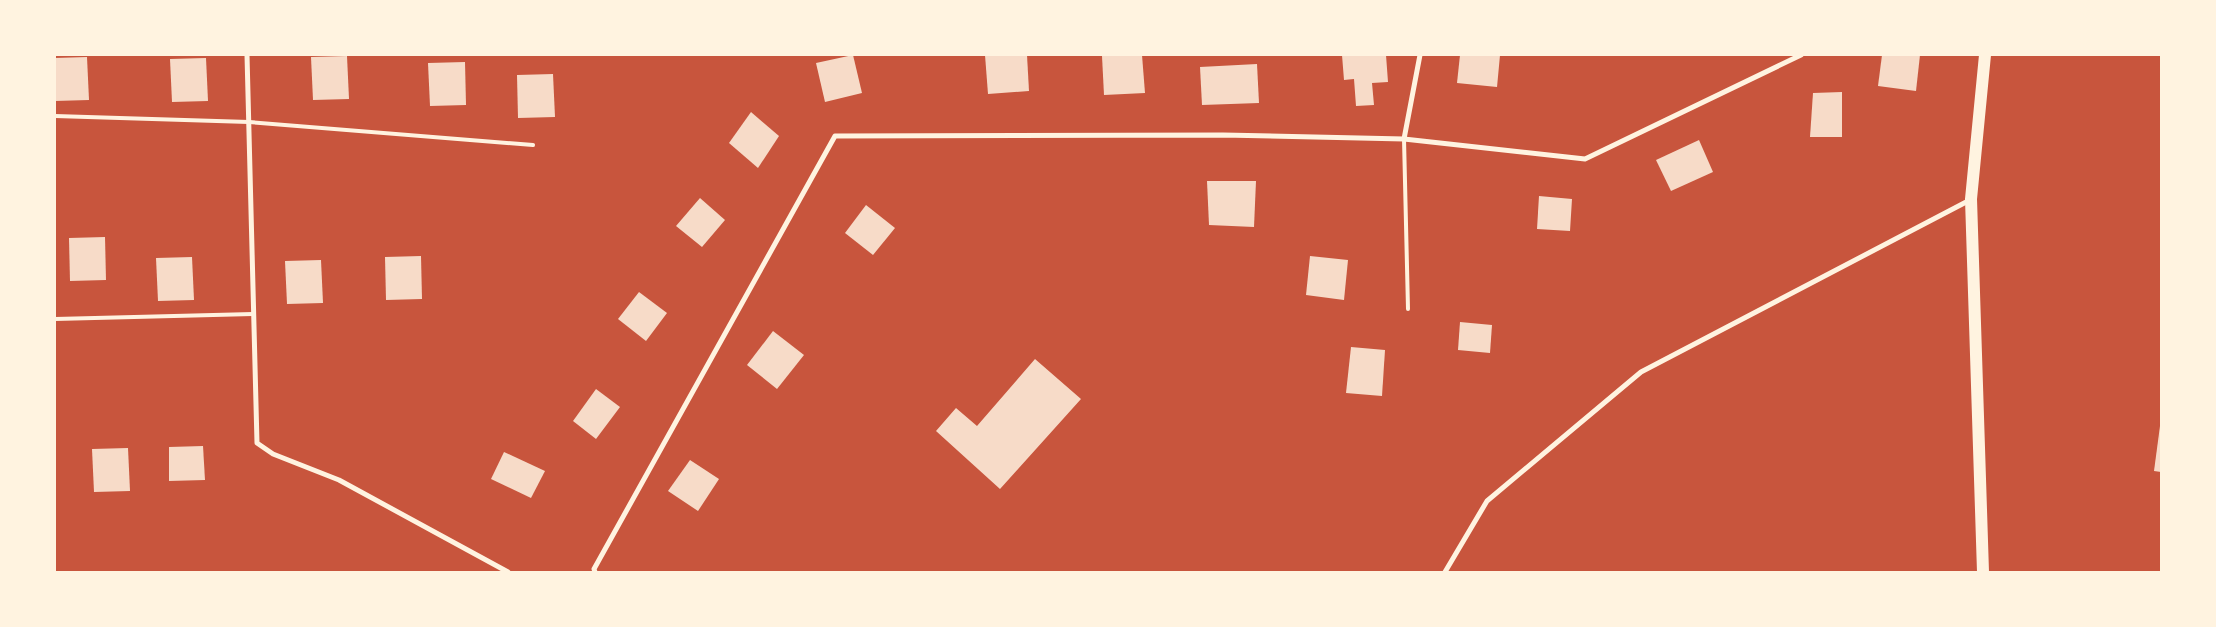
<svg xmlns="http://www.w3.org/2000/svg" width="2216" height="627" viewBox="0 0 2216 627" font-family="'Alegreya Sans',sans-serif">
<rect width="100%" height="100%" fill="#c8553d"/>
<g fill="#f7dbc8">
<polygon points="853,55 862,93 825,102 816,63"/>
<polygon points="985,55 1027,55 1029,91 988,94"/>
<polygon points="1142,55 1145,93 1104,95 1102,56"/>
<polygon points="1342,55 1386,55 1388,82 1372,83 1374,105 1356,106 1354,79 1344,80"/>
<polygon points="1460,55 1500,55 1497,87 1457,83"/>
<polygon points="1882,55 1920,55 1916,91 1878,86"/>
<polygon points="347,56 349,99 313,100 311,57"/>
<polygon points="87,57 89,100 55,101 55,58"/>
<polygon points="206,58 208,101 172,102 170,59"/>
<polygon points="465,62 466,105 430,106 428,63"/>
<polygon points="1257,64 1259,103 1202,105 1200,67"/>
<polygon points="553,74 555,117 518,118 517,75"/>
<polygon points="1842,92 1842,137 1810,137 1813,93"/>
<polygon points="751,112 779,136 758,168 729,143"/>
<polygon points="1699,140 1713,172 1671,191 1656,160"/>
<polygon points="1207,181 1256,181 1254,227 1209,225"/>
<polygon points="1539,196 1572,199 1570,231 1537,229"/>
<polygon points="700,198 725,220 702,247 676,226"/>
<polygon points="866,205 895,228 873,255 845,233"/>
<polygon points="105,237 106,280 70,281 69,238"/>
<polygon points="421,256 422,299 386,300 385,257"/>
<polygon points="1310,256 1348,260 1344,300 1306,295"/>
<polygon points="192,257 194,300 158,301 156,258"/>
<polygon points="321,260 323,303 287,304 285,261"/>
<polygon points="639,292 667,313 646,341 618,319"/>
<polygon points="1460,322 1492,325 1490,353 1458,350"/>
<polygon points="773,331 804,355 777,389 747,365"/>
<polygon points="1351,347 1385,350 1382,396 1346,393"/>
<polygon points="1035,359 1081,399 1000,489 936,431 956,408 977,426"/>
<polygon points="596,389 620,407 596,439 573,421"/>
<polygon points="2160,426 2161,426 2161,472 2154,471"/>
<polygon points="203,446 205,480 169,481 169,447"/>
<polygon points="128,448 130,491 94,492 92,449"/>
<polygon points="504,452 545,471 531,498 491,479"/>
<polygon points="690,460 719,479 698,511 668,491"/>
</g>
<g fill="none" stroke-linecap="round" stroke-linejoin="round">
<g stroke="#fff3e0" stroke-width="4">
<polyline points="55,116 249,122 533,145"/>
<polyline points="1404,139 1408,309"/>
<polyline points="55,319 253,314"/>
</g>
<g stroke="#fff3e0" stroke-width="5">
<polyline points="247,55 257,443 273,454 339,480 508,572"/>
<polyline points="1404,139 1420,55"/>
<polyline points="595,572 594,569 835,136 1223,135 1404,139 1585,159 1801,55"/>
<polyline points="1445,572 1487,501 1641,372 1970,200"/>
</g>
<polyline stroke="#fff3e0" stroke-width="12" points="1983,572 1971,199 1985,55"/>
</g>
<rect width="2216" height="627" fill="none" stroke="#fff3e0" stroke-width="112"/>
</svg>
